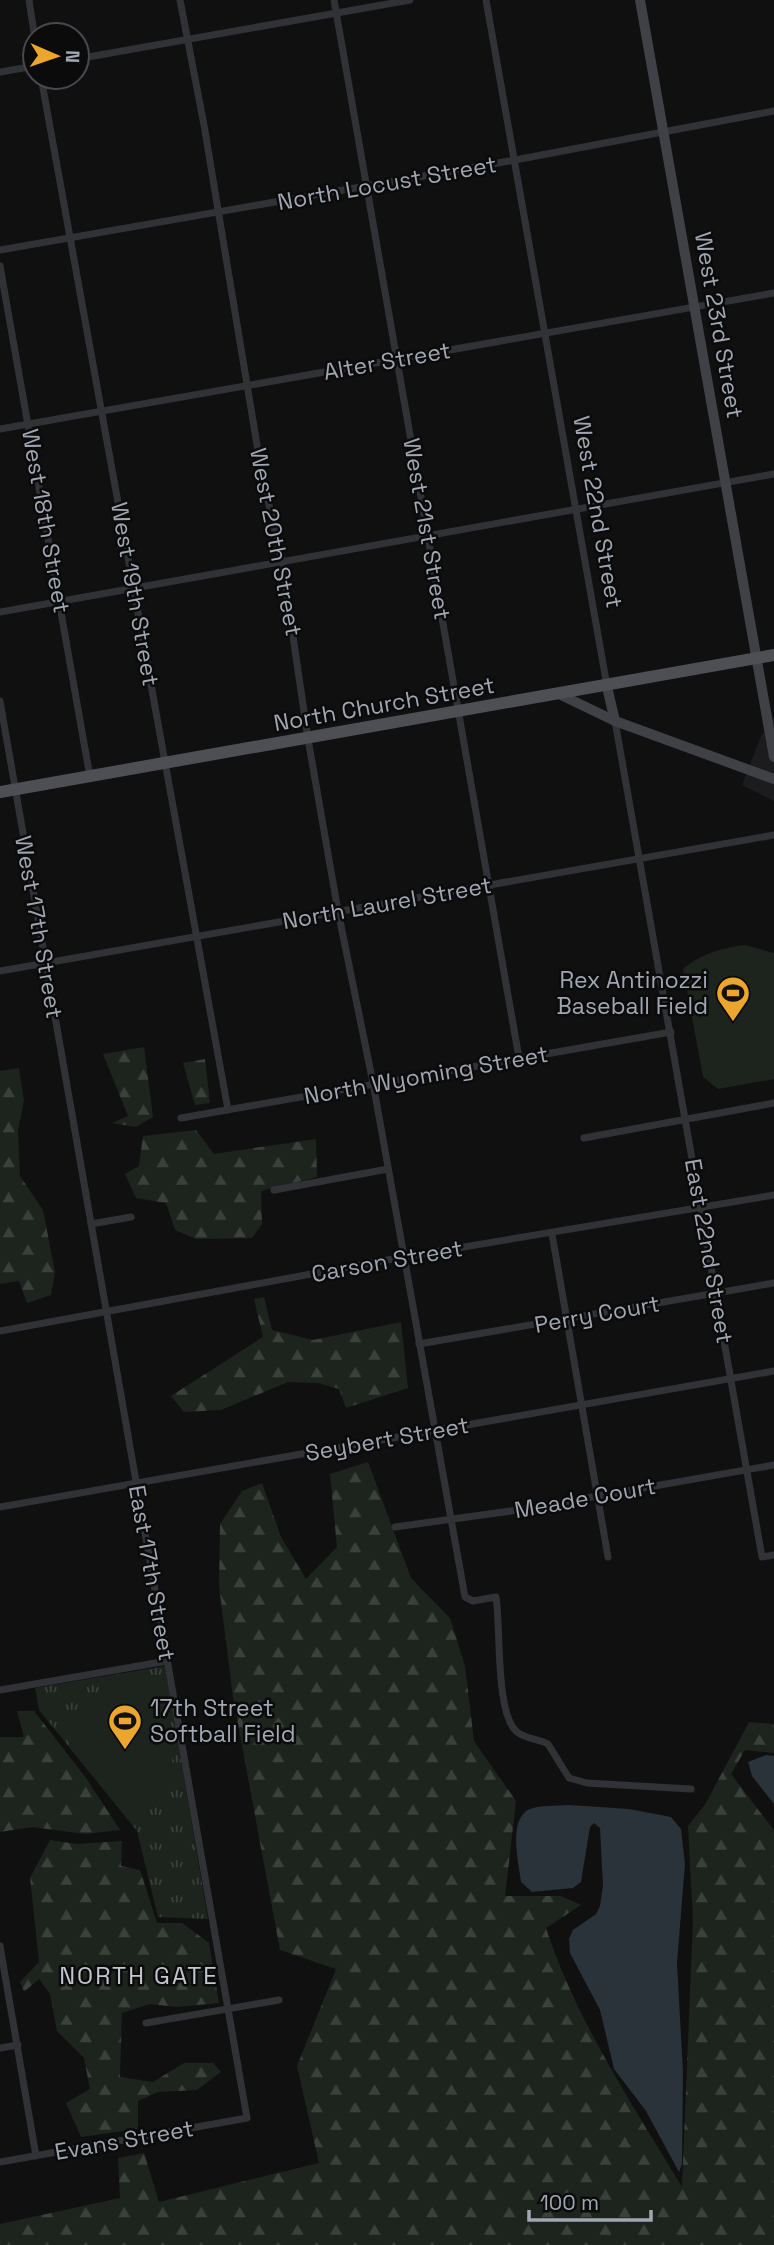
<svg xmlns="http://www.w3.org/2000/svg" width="774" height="2245" viewBox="0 0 774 2245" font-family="'Space Grotesk',sans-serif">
<defs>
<pattern id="grass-tufts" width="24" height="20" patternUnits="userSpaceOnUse" patternTransform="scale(1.75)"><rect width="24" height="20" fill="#1c241d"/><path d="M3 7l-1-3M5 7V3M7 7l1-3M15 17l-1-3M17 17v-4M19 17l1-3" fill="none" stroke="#3a413b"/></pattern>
<pattern id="forest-firs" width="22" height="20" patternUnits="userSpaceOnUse" patternTransform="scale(1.75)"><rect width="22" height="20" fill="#1c241d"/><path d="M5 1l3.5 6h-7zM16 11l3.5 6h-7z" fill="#3a413b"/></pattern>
</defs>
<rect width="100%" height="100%" fill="#101011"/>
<polygon fill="#1c1c1e" points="774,718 774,801 742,785 761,736"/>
<polygon fill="url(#grass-tufts)" points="165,1666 208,1919 158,1917 137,1831 39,1710 35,1688"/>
<g fill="url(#forest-firs)">
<polygon points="144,1047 153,1117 136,1127 112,1123 128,1116 103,1054"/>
<polygon points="205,1059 210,1103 195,1105 183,1063"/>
<polygon points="19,1068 24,1101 18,1130 20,1176 43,1210 55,1272 51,1295 27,1303 19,1281 0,1284 0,1071"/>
<polygon points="196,1130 214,1154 316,1139 317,1177 261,1191 262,1224 252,1238 196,1239 175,1230 166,1203 136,1198 125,1174 139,1166 143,1136"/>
<polygon points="264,1297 272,1330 313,1340 401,1322 408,1388 346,1408 339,1389 318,1383 288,1382 221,1410 184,1412 171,1396 263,1337 254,1299"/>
<path d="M 368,1462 L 411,1578 L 450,1618 L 465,1666 L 474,1741 L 516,1801 L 505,1896 L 561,1896 L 581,1905 L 546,1928 C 576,2020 632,2104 682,2187 L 693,1920 L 688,1826 L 706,1803 L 749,1722 L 774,1724 L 774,1753 L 745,1750 L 731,1774 L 773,1829 L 774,1836 L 774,2245 L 0,2245 L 0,2224 L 120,2198 L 118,2158 L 144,2153 L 159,2202 L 319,2163 L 297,2066 L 336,1969 L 280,1950 L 233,1697 L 219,1586 L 220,1524 L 242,1491 L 262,1483 L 281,1537 L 306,1579 L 337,1547 L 330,1474 Z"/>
<polygon points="17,1711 34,1711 86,1778 120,1830 86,1834 32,1827 0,1832 0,1737 24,1737"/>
<polygon points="50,1840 77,1844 122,1841 121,1866 140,1870 157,1923 182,1923 209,1943 219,2003 177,2007 150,2004 122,2013 120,2077 153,2082 184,2063 213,2063 221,2072 197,2090 158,2092 138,2101 138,2129 81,2137 66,2103 90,2089 84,2058 57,2031 50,1994 39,1979 24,1992 20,1982 39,1962 30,1878"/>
</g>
<g fill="#1c241d">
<path d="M 745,945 L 774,953 L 774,1079 L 718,1089 L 703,1077 L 683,969 C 701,954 721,948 745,945 Z"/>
<path d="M 142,1674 C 182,1733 186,1763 140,1820 L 66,1739 Z"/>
</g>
<g fill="#2a3339">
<polygon points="766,1755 774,1756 774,1804 752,1776 748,1762"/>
<path d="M 569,1805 L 629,1809 L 671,1817 L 681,1829 L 685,1864 L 677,1963 L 683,2072 L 682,2164 L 679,2172 L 646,2111 L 614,2069 L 600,2010 L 570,1953 L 569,1939 L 573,1930 L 596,1914 L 600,1906 L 603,1886 L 600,1828 L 594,1823 L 590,1827 L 581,1882 L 573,1888 L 532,1892 L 521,1882 C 519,1863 507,1819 530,1809 C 540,1805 557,1806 569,1805 Z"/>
</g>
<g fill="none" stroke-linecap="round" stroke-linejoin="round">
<g stroke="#313236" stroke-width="7">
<polyline points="29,0 35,39"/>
<path d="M 180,0 L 204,125 L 262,475 L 282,561 L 308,739 L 338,911 L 373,1083 L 465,1597 L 473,1601 L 496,1597 C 501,1626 495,1714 517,1732 C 526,1739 539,1739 548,1744 L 569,1778 L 587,1783 L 691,1789"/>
<polyline points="334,0 519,1058"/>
<polyline points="486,0 607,686"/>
<polyline points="77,59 410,0"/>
<polyline points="0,72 35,66"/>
<polyline points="41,77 228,1110"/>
<polyline points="0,250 515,160 774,111"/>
<polyline points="0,266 90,777"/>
<polyline points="0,429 774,293"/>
<polyline points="0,612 774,474"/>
<polyline points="0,701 247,2118 0,2162"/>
<polyline points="615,721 762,1557 774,1555"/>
<polyline points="0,971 774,835"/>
<polyline points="181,1118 671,1032"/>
<polyline points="584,1138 774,1103"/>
<polyline points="274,1190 388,1169"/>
<polyline points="91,1224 131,1217"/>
<polyline points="552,1234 608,1557"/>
<polyline points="0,1331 404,1257 774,1195"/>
<polyline points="419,1344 774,1283"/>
<polyline points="0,1507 774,1371"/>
<polyline points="395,1527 518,1510 774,1465"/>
<polyline points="0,1690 167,1661"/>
<polyline points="0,1946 36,2156"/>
<polyline points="146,2023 279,2000"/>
<polyline points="0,2048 18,2045"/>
</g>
<g stroke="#3f4146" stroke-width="10">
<polyline points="640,0 774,757"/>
<polyline points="607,687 615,721"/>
<polyline points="561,695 615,721 774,779"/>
</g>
<polyline stroke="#4d4f55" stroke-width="12" points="0,792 774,655"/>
</g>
<defs>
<g id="stadium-pin" transform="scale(1.75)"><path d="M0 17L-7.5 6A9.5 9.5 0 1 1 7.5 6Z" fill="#eca52d" stroke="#0b0b0c"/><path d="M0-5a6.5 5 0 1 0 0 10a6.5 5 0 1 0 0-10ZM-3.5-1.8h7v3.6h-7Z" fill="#111"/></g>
</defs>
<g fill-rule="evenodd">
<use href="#stadium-pin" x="733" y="993"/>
<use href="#stadium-pin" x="125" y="1721"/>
</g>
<g text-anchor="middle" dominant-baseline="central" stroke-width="5" stroke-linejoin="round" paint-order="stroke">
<g font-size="23" fill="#a1a7b2" stroke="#0b0b0c">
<text transform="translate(387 183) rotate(-10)">North Locust Street</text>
<text transform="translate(719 325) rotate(80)">West 23rd Street</text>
<text transform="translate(387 361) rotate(-10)">Alter Street</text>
<text transform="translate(598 512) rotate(80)">West 22nd Street</text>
<text transform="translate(46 521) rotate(80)">West 18th Street</text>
<text transform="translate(427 529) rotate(80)">West 21st Street</text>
<text transform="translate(276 542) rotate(79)">West 20th Street</text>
<text transform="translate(135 594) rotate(80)">West 19th Street</text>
<text transform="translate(384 704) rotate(-10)">North Church Street</text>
<text transform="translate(387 903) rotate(-10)">North Laurel Street</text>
<text transform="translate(39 927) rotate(80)">West 17th Street</text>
<text transform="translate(426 1075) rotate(-10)">North Wyoming Street</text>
<text transform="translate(709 1251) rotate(80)">East 22nd Street</text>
<text transform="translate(387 1261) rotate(-10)">Carson Street</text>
<text transform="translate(597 1314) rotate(-10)">Perry Court</text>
<text transform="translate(387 1439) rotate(-10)">Seybert Street</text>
<text transform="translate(585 1498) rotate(-10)">Meade Court</text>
<text transform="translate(152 1573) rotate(80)">East 17th Street</text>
<text transform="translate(124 2140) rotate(-10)">Evans Street</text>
</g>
<g font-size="23" fill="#a1a7b2" stroke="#0b0b0c" text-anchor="end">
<text x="708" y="980">Rex Antinozzi<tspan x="708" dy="26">Baseball Field</tspan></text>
<text x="150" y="1708" text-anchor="start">17th Street<tspan x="150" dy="26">Softball Field</tspan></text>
</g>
<g font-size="24" letter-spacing="2" fill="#c2c6ce" stroke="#0b0b0c">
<text x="139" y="1975">NORTH GATE</text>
</g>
</g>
<g transform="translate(56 56) rotate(92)"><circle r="33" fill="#0b0b0c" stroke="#47494e" stroke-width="2"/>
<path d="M0-5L12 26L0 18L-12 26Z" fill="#eca52d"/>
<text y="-10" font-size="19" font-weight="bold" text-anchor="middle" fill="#a1a7b2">N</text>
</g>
<path d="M529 2210v10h122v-10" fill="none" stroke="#a1a7b2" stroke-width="3.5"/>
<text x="540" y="2210" font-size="21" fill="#a1a7b2" stroke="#0b0b0c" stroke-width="5" paint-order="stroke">100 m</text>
</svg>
